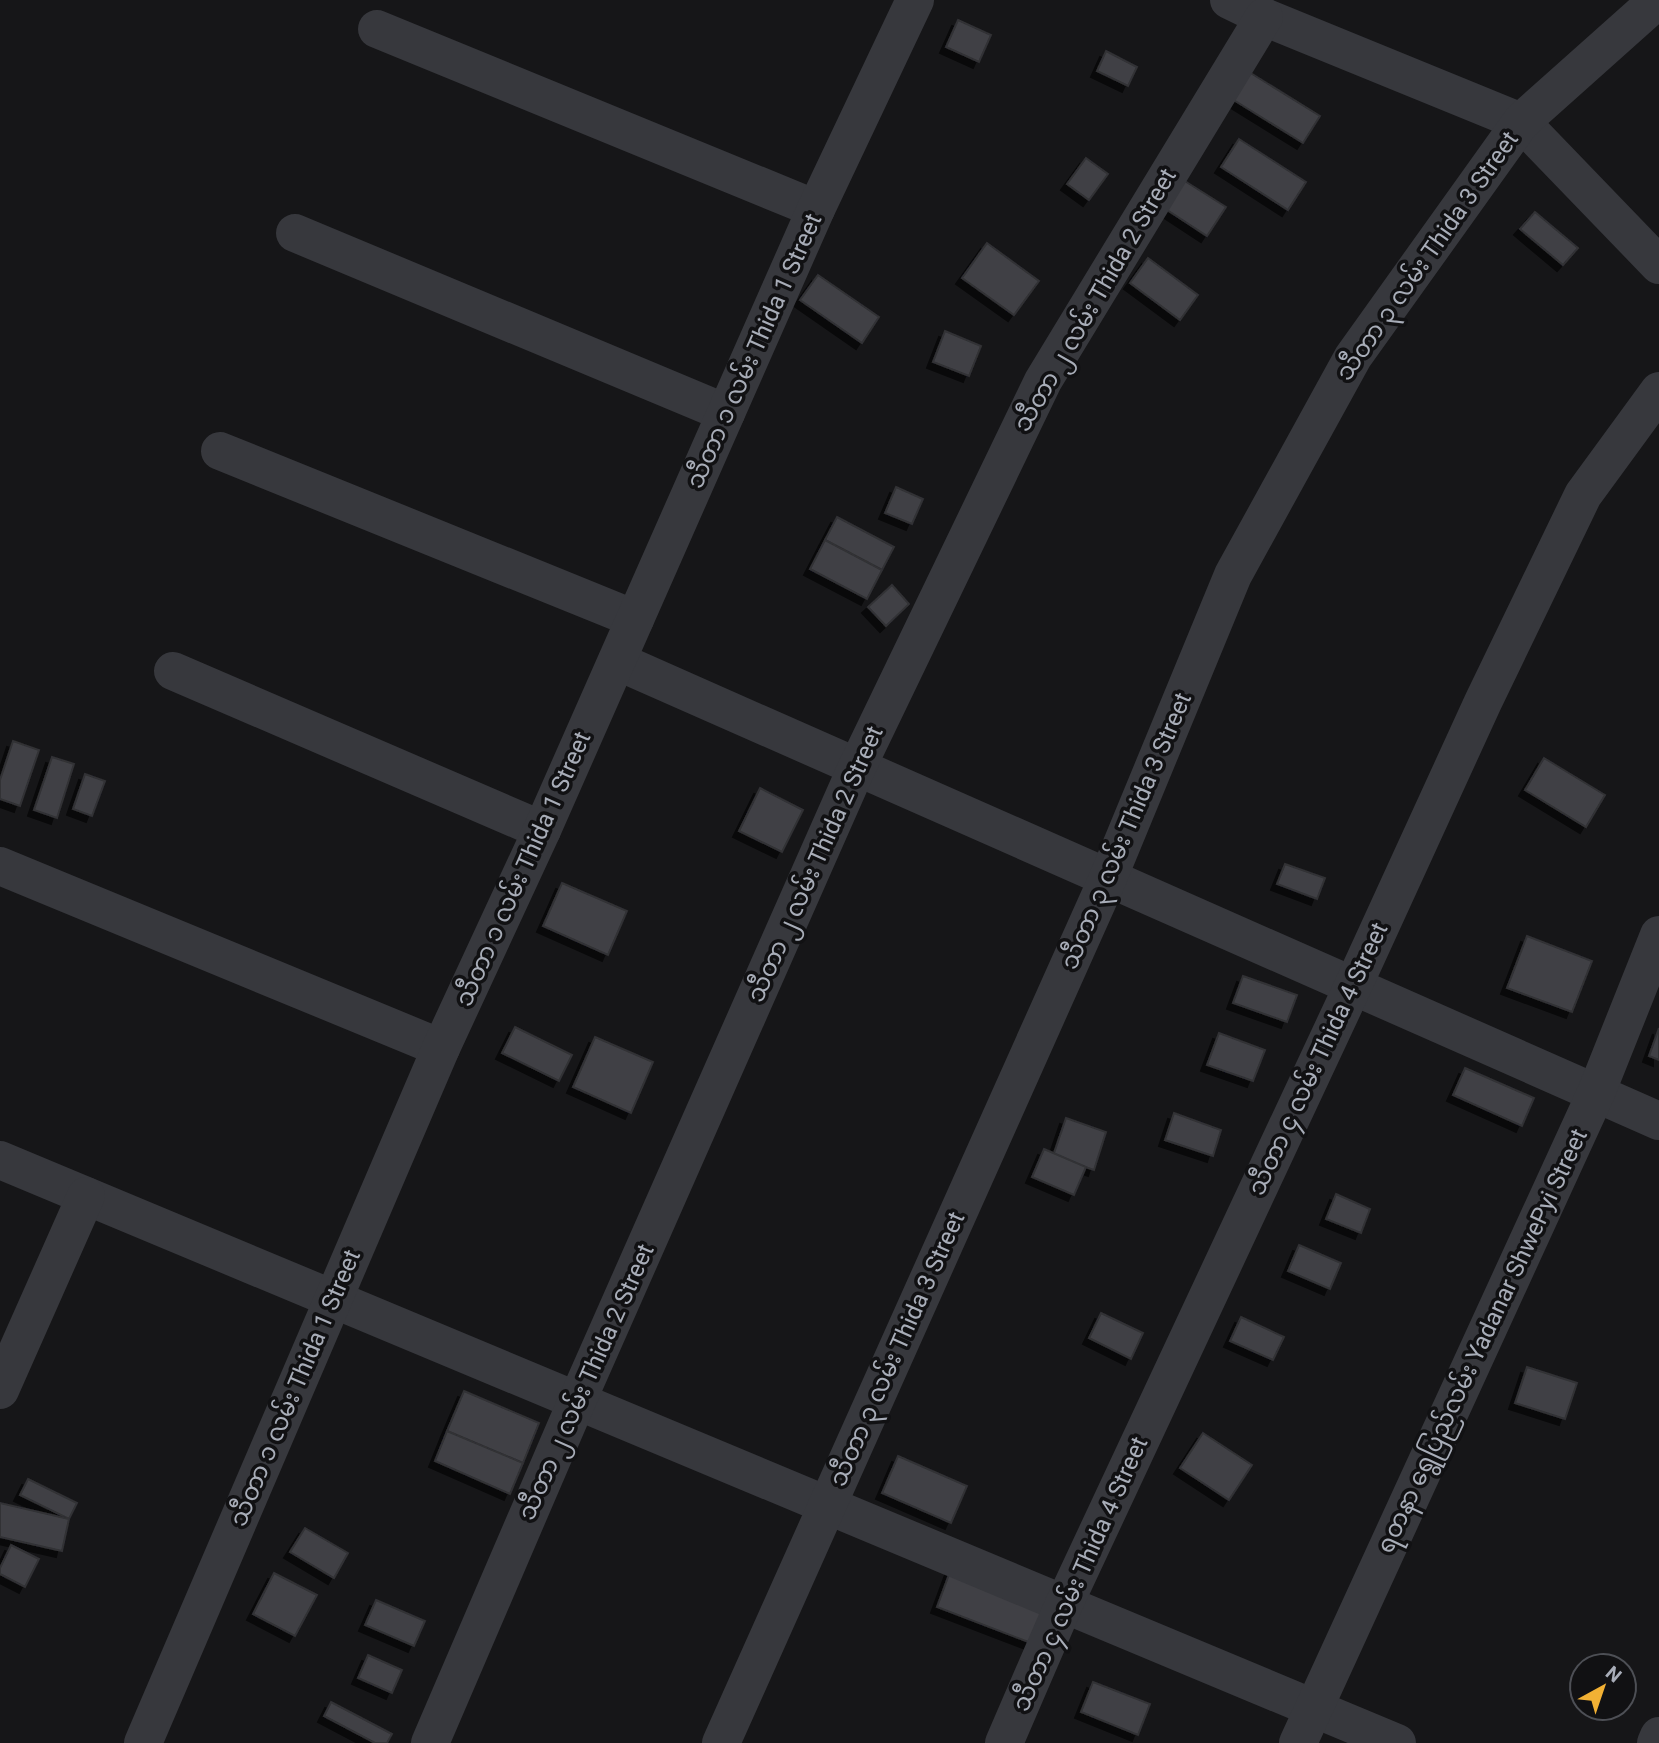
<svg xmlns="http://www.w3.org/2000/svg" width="1659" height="1743" viewBox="0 0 1659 1743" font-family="Roboto,'Noto Sans Myanmar',sans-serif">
<defs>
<filter id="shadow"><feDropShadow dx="-6" dy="6" stdDeviation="0" flood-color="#0009"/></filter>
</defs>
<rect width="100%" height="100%" fill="#161618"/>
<g fill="#404145" stroke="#303034" stroke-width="2" filter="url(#shadow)">
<polygon points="958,20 991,35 979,62 946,47"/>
<polygon points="1106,51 1137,67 1128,86 1097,71"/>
<polygon points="1249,72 1320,116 1303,143 1232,99"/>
<polygon points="1239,139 1306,182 1288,210 1221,167"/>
<polygon points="1086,158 1108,174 1089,200 1067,184"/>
<polygon points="1180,178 1226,207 1207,236 1161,206"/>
<polygon points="1535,212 1578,248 1563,265 1520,229"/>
<polygon points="987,243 1039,281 1014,315 962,278"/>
<polygon points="1148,258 1198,295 1180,320 1130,283"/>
<polygon points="818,275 879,317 862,343 800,300"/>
<polygon points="945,331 981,346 969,376 933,362"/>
<polygon points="896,487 923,499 912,524 885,513"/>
<polygon points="837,517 894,547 882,570 825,540"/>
<polygon points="825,540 882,570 867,599 810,569"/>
<polygon points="892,585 909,604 886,626 868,607"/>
<polygon points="13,741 39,750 20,806 0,799 0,780"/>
<polygon points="52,757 74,764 57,818 34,810"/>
<polygon points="1544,758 1605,795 1586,827 1525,790"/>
<polygon points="85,774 105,781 92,816 73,809"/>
<polygon points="760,788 803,810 782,852 739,831"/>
<polygon points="1285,864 1325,878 1317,899 1277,884"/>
<polygon points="562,883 627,911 608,955 543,926"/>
<polygon points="1527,936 1592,961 1572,1012 1507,988"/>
<polygon points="1243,976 1297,995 1287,1022 1233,1003"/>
<polygon points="515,1027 572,1055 559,1081 502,1053"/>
<polygon points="1659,1028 1659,1060 1649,1056"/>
<polygon points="1219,1033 1265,1050 1253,1081 1207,1065"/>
<polygon points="595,1037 653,1062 631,1113 573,1087"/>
<polygon points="1465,1068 1534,1098 1522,1126 1453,1095"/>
<polygon points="1174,1113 1221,1130 1213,1156 1165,1140"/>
<polygon points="1066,1118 1106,1132 1094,1170 1053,1156"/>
<polygon points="1044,1149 1086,1167 1074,1195 1032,1177"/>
<polygon points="1336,1194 1370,1209 1361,1233 1326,1219"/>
<polygon points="1299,1245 1341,1263 1330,1289 1288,1271"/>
<polygon points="1101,1313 1143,1333 1131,1359 1089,1338"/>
<polygon points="1241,1317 1284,1337 1273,1360 1230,1341"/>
<polygon points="1527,1367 1577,1383 1565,1419 1515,1403"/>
<polygon points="464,1391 539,1423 523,1463 447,1431"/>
<polygon points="447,1431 523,1463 510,1494 435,1461"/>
<polygon points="1203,1433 1252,1465 1229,1500 1180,1468"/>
<polygon points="898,1456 967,1486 951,1523 882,1493"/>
<polygon points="28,1479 77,1503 69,1519 20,1495"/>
<polygon points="0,1503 69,1519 62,1551 0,1537"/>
<polygon points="305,1528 348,1553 334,1578 290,1552"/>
<polygon points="11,1545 39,1559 25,1587 0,1574 0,1568"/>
<polygon points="951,1569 1045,1605 1031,1643 937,1607"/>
<polygon points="274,1573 317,1595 295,1636 253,1614"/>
<polygon points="376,1600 425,1621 414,1646 365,1625"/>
<polygon points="368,1655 402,1670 392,1693 358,1678"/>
<polygon points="1093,1682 1150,1704 1138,1735 1081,1712"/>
<polygon points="331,1702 392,1734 387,1743 375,1743 324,1716"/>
</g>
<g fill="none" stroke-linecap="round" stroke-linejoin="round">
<g stroke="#37383d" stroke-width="38">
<polyline points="1229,0 1264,17 1521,122 1659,265"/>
<polyline points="377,29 816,209"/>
<polyline points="295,233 726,413"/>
<polyline points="220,451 635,619"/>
<polyline points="617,661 1659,1121"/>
<polyline points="173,671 542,830"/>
<polyline points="0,866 441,1048"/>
<polyline points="0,1160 1397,1743"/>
<polyline points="0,1390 86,1196"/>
<polyline points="143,1743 441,1048 542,830 816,209 915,0"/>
<polyline points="430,1743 577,1401 857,767 1043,381 1264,17"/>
<polyline points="721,1743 1108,878 1233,575 1353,357 1521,122 1651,6 1659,2"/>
<polyline points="1004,1743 1064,1604 1353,986 1483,702 1583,495 1659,391"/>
<polyline points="1298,1743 1596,1093 1659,935"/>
<polyline points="1656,1743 1659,1736"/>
</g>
</g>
<g text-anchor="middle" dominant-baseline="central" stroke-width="7" stroke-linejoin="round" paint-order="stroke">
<g font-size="24" fill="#a8adb8" stroke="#111113">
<text transform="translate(1427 256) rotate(-55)">သီတာ ၃ လမ်း Thida 3 Street</text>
<text transform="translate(1095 300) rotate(-60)">သီတာ ၂ လမ်း Thida 2 Street</text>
<text transform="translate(754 351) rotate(-66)">သီတာ ၁ လမ်း Thida 1 Street</text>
<text transform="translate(1126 831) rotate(-67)">သီတာ ၃ လမ်း Thida 3 Street</text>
<text transform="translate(815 864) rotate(-66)">သီတာ ၂ လမ်း Thida 2 Street</text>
<text transform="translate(523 869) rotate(-66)">သီတာ ၁ လမ်း Thida 1 Street</text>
<text transform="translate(1318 1059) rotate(-65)">သီတာ ၄ လမ်း Thida 4 Street</text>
<text transform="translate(1482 1341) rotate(-65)">ရတနာ ရွေပြည်လမ်း Yadanar ShwePyi Street</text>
<text transform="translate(897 1349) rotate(-66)">သီတာ ၃ လမ်း Thida 3 Street</text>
<text transform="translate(586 1382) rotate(-66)">သီတာ ၂ လမ်း Thida 2 Street</text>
<text transform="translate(295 1388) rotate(-67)">သီတာ ၁ လမ်း Thida 1 Street</text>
<text transform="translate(1080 1574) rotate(-66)">သီတာ ၄ လမ်း Thida 4 Street</text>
</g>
</g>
<g transform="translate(1603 1687) rotate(40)"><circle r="33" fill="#111113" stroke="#4d4f55" stroke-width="2"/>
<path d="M0-5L12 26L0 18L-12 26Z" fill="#f2b134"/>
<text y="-10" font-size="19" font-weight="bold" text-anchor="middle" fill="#a8adb8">N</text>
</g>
</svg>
